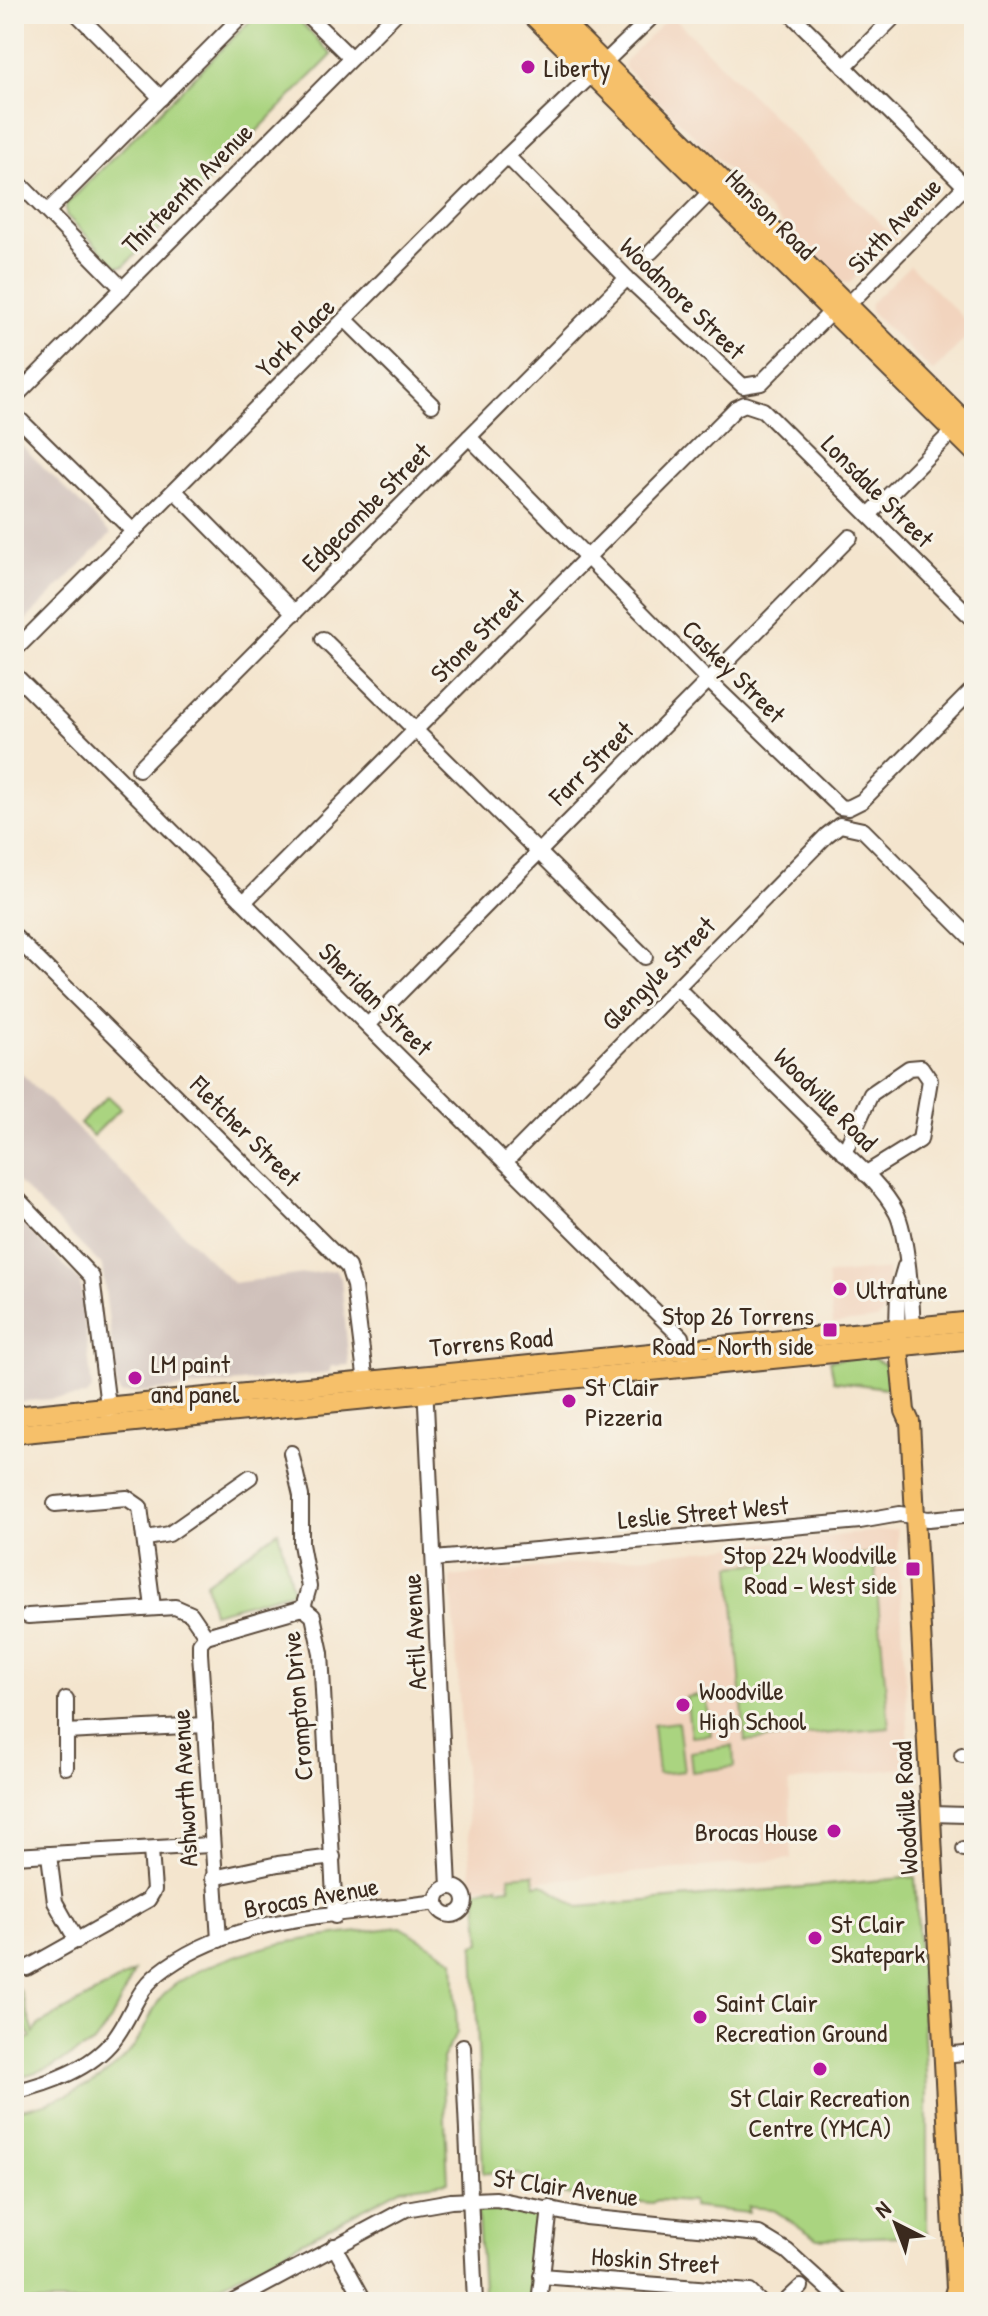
<svg xmlns="http://www.w3.org/2000/svg" width="988" height="2316" viewBox="0 0 988 2316" font-family="'Patrick Hand',sans-serif">
<rect width="100%" height="100%" fill="#f7f3e8"/>
<filter id="ink" filterUnits="userSpaceOnUse"><feTurbulence type="fractalNoise" baseFrequency=".0125" numOctaves="2"/><feDisplacementMap in="SourceGraphic" scale="16" xChannelSelector="R" yChannelSelector="G"/><feConvolveMatrix kernelMatrix="1 2 1 2 8 2 1 2 1" color-interpolation-filters="sRGB"/></filter>
<filter id="wash" filterUnits="userSpaceOnUse"><feTurbulence type="fractalNoise" baseFrequency=".006" numOctaves="4" result="noise"/><feDisplacementMap in="SourceGraphic" scale="32" xChannelSelector="R" yChannelSelector="G"/><feGaussianBlur stdDeviation="1.8" result="paint"/><feColorMatrix in="noise" values="0 0 0 0 0 0 0 0 0 0 0 0 0 0 0 0 0 1.4 0 .05"/><feComposite in="paint" operator="in"/></filter>
<g filter="url(#wash)">
<rect width="100%" height="100%" fill="#f4e5ce"/>
<g fill="#f2d4be">
<polygon points="671,15 895,238 850,283 842,282 625,68 625,61"/>
<polygon points="910,265 974,329 933,372 870,311 871,303"/>
<polygon points="888,1269 887,1307 878,1319 833,1324 827,1275"/>
<polygon points="897,1529 910,1767 789,1782 792,1859 472,1887 451,1577"/>
</g>
<g fill="#cfc0ba">
<polygon points="14,438 111,534 14,632"/>
<polygon points="14,1066 233,1283 336,1270 341,1278 349,1365 332,1366 329,1373 121,1394 117,1387 102,1266 14,1178"/>
<polygon points="14,1216 80,1281 92,1389 87,1396 14,1402"/>
</g>
<g fill="#aad480" stroke="#727f4f" stroke-width="2">
<polygon points="257,14 293,14 332,55 124,266 117,266 66,215 66,205"/>
<polygon points="108,1096 121,1108 93,1136 80,1123"/>
<polygon points="869,1356 885,1365 894,1389 834,1381 830,1360"/>
<polygon points="278,1531 293,1591 213,1613 206,1583"/>
<polygon points="874,1553 889,1728 745,1741 731,1566"/>
<polygon points="706,1694 711,1735 691,1737 686,1697"/>
<polygon points="678,1722 684,1771 658,1774 653,1725"/>
<polygon points="733,1746 734,1767 692,1772 690,1752"/>
<polygon points="534,1874 535,1885 543,1884 579,1907 915,1877 927,2090 927,2235 818,2239 772,2209 748,2207 748,2213 692,2207 692,2202 657,2200 652,2203 567,2195 517,2174 483,2173 474,1945 481,1943 476,1891 498,1885 499,1888 510,1887 509,1876"/>
<path d="M 401,1927 L 454,1960 L 457,2033 L 442,2059 L 448,2182 L 402,2188 L 225,2283 L 195,2292 L 182,2302 L 14,2302 L 14,2110 C 55,2104 106,2082 132,2049 C 152,2023 150,1999 182,1980 C 248,1941 327,1936 401,1927 Z"/>
<polygon points="134,1972 111,2020 94,2043 51,2067 14,2079 14,2046 31,2037 14,2006 14,1990 18,1988 21,1993 34,2033 40,2024"/>
<polygon points="502,2202 539,2212 530,2302 484,2302 477,2205"/>
</g>
</g>
<g filter="url(#ink)">
<g fill="none" stroke-linecap="round" stroke-linejoin="round">
<g stroke="#574638" stroke-width="18">
<g id="minor">
<polyline points="77,14 161,98"/>
<polyline points="306,14 351,58"/>
<polyline points="791,14 974,195"/>
<polyline points="844,67 897,14"/>
<polyline points="507,156 627,278 743,386 761,383 832,311"/>
<polyline points="14,178 122,288"/>
<polyline points="48,211 244,14"/>
<polyline points="651,252 718,184"/>
<polyline points="848,305 974,177"/>
<polyline points="346,320 432,405"/>
<polyline points="14,398 395,14"/>
<polyline points="14,414 134,532"/>
<polyline points="469,437 708,680 840,807 848,808 862,801 974,688"/>
<polyline points="175,491 295,613"/>
<polyline points="869,515 959,425"/>
<polyline points="323,639 645,957"/>
<polyline points="19,646 507,156 655,14"/>
<polyline points="14,674 681,1337 686,1360"/>
<polyline points="139,769 627,278"/>
<polyline points="244,902 736,408 745,404 763,410 974,620"/>
<polyline points="14,936 348,1267 354,1286 367,1391"/>
<path d="M 677,988 C 727,1037 776,1086 826,1135 C 849,1158 881,1183 896,1212 C 907,1232 912,1302 913,1327"/>
<polyline points="368,1025 850,537"/>
<polyline points="844,1153 871,1094 909,1068 921,1067 930,1080 920,1140 865,1174"/>
<polyline points="505,1162 827,835 840,825 863,830 974,941"/>
<polyline points="14,1195 92,1277 109,1414"/>
<polyline points="897,1328 898,1290 905,1266"/>
<polyline points="425,1384 449,1887"/>
<polyline points="291,1453 301,1496 301,1544 309,1587 303,1608 313,1616 321,1653 335,1916"/>
<polyline points="55,1504 127,1498 140,1507 153,1607"/>
<polyline points="147,1538 169,1534 250,1477"/>
<polyline points="434,1559 860,1521 900,1514 928,1519 974,1515"/>
<polyline points="28,1616 175,1607 191,1614 206,1636"/>
<polyline points="206,1636 200,1643 200,1653 219,1940"/>
<polyline points="206,1636 303,1608"/>
<polyline points="66,1699 66,1767"/>
<polyline points="66,1732 205,1725"/>
<polyline points="962,1755 974,1754"/>
<polyline points="931,1814 966,1815 974,1821"/>
<polyline points="964,1849 974,1848"/>
<polyline points="49,1855 55,1902 77,1941"/>
<polyline points="14,1856 210,1845"/>
<polyline points="213,1878 278,1864 333,1857"/>
<circle cx="451" cy="1901" r="14"/>
<polyline points="27,1968 148,1900 154,1890 151,1850"/>
<polyline points="463,2046 475,2302"/>
<polyline points="943,2055 974,2052"/>
<path d="M 14,2092 C 50,2083 91,2069 114,2039 C 136,2010 133,1991 167,1967 C 243,1913 348,1915 437,1902"/>
<polyline points="334,2246 365,2302"/>
<polyline points="955,2275 974,2274"/>
<polyline points="541,2276 750,2292 760,2302"/>
<polyline points="233,2302 406,2209 451,2201 496,2199 585,2217 759,2234 787,2251 843,2302"/>
<polyline points="539,2302 550,2208"/>
<polyline points="785,2302 801,2287"/>
</g>
</g>
<g stroke="#574638" stroke-width="22">
<g id="major">
<polyline points="531,14 974,452"/>
<polyline points="555,14 974,430"/>
<polyline points="897,1328 905,1411 910,1422 956,2288 952,2302"/>
<polyline points="14,1416 974,1321"/>
<polyline points="14,1434 974,1339"/>
</g>
</g>
<use href="#minor" stroke="#fff" stroke-width="14"/>
<use href="#major" stroke="#f6c06b" stroke-width="18"/>
</g>
</g>
<g fill="#b5179e" stroke="#f7f3e8" stroke-width="3">
<circle cx="528" cy="67" r="8"/>
<circle cx="840" cy="1289" r="8"/>
<rect x="822" y="1322" width="16" height="16" rx="4"/>
<circle cx="135" cy="1378" r="8"/>
<circle cx="569" cy="1401" r="8"/>
<rect x="905" y="1561" width="16" height="16" rx="4"/>
<circle cx="683" cy="1705" r="8"/>
<circle cx="834" cy="1831" r="8"/>
<circle cx="815" cy="1938" r="8"/>
<circle cx="700" cy="2017" r="8"/>
<circle cx="820" cy="2069" r="8"/>
</g>
<g text-anchor="middle" dominant-baseline="central" stroke-width="6" stroke-linejoin="round" paint-order="stroke">
<g font-size="26" fill="#3b2a1e" stroke="#f7f3e8" text-anchor="start">
<text x="544" y="67">Liberty</text>
<text x="856" y="1289">Ultratune</text>
<text x="814" y="1315" text-anchor="end">Stop 26 Torrens<tspan x="814" dy="30">Road - North side</tspan></text>
<text x="151" y="1363">LM paint<tspan x="151" dy="30">and panel</tspan></text>
<text x="585" y="1386">St Clair<tspan x="585" dy="30">Pizzeria</tspan></text>
<text x="897" y="1554" text-anchor="end">Stop 224 Woodville<tspan x="897" dy="30">Road - West side</tspan></text>
<text x="699" y="1690">Woodville<tspan x="699" dy="30">High School</tspan></text>
<text x="818" y="1831" text-anchor="end">Brocas House</text>
<text x="831" y="1923">St Clair<tspan x="831" dy="30">Skatepark</tspan></text>
<text x="716" y="2002">Saint Clair<tspan x="716" dy="30">Recreation Ground</tspan></text>
<text x="820" y="2097" text-anchor="middle">St Clair Recreation<tspan x="820" dy="30">Centre (YMCA)</tspan></text>
</g>
<g font-size="26" fill="#3b2a1e" stroke="#f7f3e8">
<text transform="translate(187 188) rotate(-45)">Thirteenth Avenue</text>
<text transform="translate(771 214) rotate(45)">Hanson Road</text>
<text transform="translate(894 225) rotate(-46)">Sixth Avenue</text>
<text transform="translate(683 298) rotate(44)">Woodmore Street</text>
<text transform="translate(295 337) rotate(-45)">York Place</text>
<text transform="translate(878 491) rotate(45)">Lonsdale Street</text>
<text transform="translate(366 507) rotate(-45)">Edgecombe Street</text>
<text transform="translate(477 635) rotate(-45)">Stone Street</text>
<text transform="translate(734 671) rotate(45)">Caskey Street</text>
<text transform="translate(591 763) rotate(-45)">Farr Street</text>
<text transform="translate(658 973) rotate(-45)">Glengyle Street</text>
<text transform="translate(376 999) rotate(45)">Sheridan Street</text>
<text transform="translate(826 1099) rotate(45)">Woodville Road</text>
<text transform="translate(246 1131) rotate(45)">Fletcher Street</text>
<text transform="translate(491 1342) rotate(-5)">Torrens Road</text>
<text transform="translate(703 1512) rotate(-5)">Leslie Street West</text>
<text transform="translate(414 1632) rotate(-93)">Actil Avenue</text>
<text transform="translate(297 1706) rotate(-95)">Crompton Drive</text>
<text transform="translate(184 1788) rotate(-93)">Ashworth Avenue</text>
<text transform="translate(905 1808) rotate(-93)">Woodville Road</text>
<text transform="translate(311 1897) rotate(-10)">Brocas Avenue</text>
<text transform="translate(566 2187) rotate(8)">St Clair Avenue</text>
<text transform="translate(655 2260) rotate(4)">Hoskin Street</text>
</g>
</g>
<rect width="988" height="2316" fill="none" stroke="#f7f3e8" stroke-width="48"/>
<g transform="translate(896 2224) rotate(318)" stroke="#f7f3e8" stroke-width="6" paint-order="stroke">
<path d="M0-6L14 30L0 20L-14 30Z" fill="#3b2a1e"/>
<text y="-12" font-size="22" font-weight="bold" text-anchor="middle" fill="#3b2a1e">N</text>
</g>
</svg>
